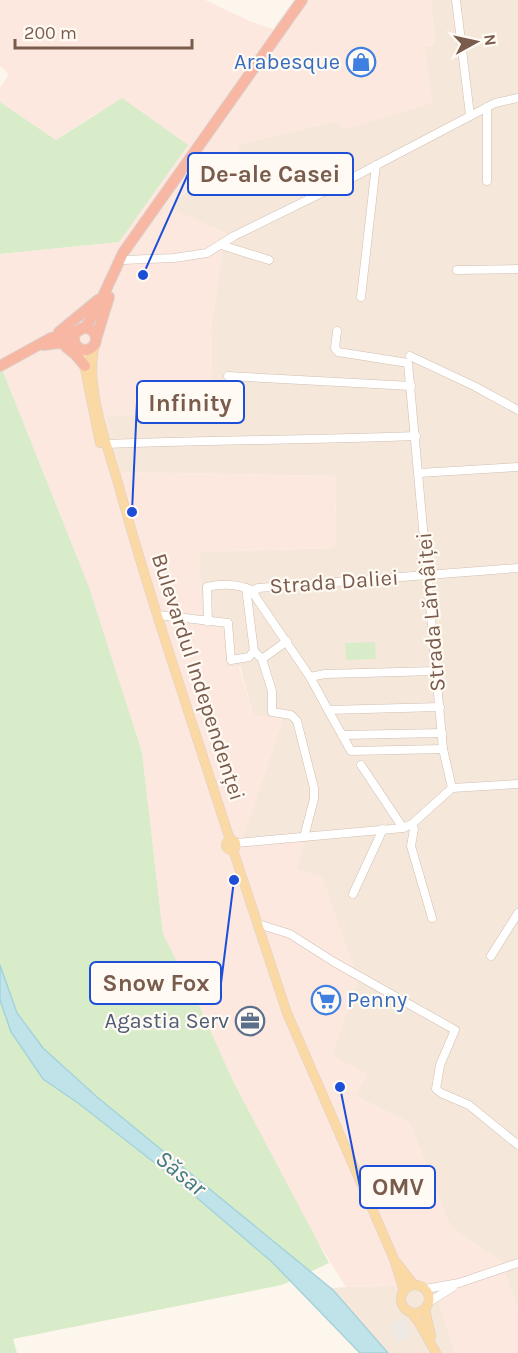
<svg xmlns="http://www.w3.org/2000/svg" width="518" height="1353" viewBox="0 0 518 1353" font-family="Karla,sans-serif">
<rect width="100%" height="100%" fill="#fdf6ec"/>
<g fill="#f5e8da">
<polygon points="431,0 518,0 518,1311 500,1261 451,1228 409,1122 355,1096 331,1056 358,979 297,869 240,845 283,719 253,715 240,666 226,668 202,624 199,552 335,548 336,476 120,472 105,416 213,410 211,328 225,233 169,209 207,169 235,169 239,144 337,121 425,47 435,45"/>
<polygon points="434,1285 455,1353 371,1353 304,1291 346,1287"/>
</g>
<polygon fill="#fde8e0" points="0,0 205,0 252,22 273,29 294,0 431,0 435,45 425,47 432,103 343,130 337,121 239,144 235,169 207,169 169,208 225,233 211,328 213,410 106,416 120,472 336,476 335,548 199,552 202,624 223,627 226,668 239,666 253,715 283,719 241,844 305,839 297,869 322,877 358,979 332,1056 368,1074 355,1096 409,1122 451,1228 500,1261 518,1311 518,1353 455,1353 434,1285 346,1287 311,1231 266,1146 234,1083 198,1003 163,934 142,752 89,587 2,369 4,364 0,358 0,254 119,242 97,113 56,140 0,102 0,88 9,74 0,66"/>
<polygon fill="#efe9e4" points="404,1318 412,1337 397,1343 389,1325"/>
<g fill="#d8ecc9">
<polygon points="122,98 188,145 119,242 0,254 0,102 56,140"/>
<polygon points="0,358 4,364 2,369 89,587 142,752 163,934 198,1003 234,1083 329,1263 282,1285 13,1339 17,1353 0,1353"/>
<polygon points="375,642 376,659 346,660 345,643"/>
</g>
<polygon fill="#bfe3e8" stroke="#a5d3da" stroke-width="1.5" points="0,965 17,1013 43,1048 97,1097 333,1290 388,1353 360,1353 272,1262 169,1174 78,1103 43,1079 11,1032 0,1000"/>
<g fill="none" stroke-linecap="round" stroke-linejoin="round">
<g stroke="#d1beb0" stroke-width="9">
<g id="minor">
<polyline points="456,0 470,115"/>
<polyline points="487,181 487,107"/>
<polyline points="221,245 269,260"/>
<polyline points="123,260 174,258 207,253 234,236 350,179 495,103 518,98"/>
<polyline points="457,270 518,269"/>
<polyline points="361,297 376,165"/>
<polyline points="337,331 335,348 338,352 408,363 443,749 452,788"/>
<polyline points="410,356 474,386 518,410"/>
<polyline points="228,376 411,386"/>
<path d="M 106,444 C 209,440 312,440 416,436"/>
<polyline points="419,473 518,467"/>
<polyline points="246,588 254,651"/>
<polyline points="158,615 228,623 231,660 249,657 254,651 262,659"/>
<path d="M 208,622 L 207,587 C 224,583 238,584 254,591"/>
<polyline points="287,641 262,659 272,691 272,712 291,715 297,721 314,788 314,799 304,837"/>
<polyline points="310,677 325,674 436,671"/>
<polyline points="440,707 328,710 310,677 255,596 254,591 258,588 518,568"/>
<polyline points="328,710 351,751 443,749"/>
<polyline points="342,735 442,733"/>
<polyline points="361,765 403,828"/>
<polyline points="412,824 414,829 411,846 432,918"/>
<polyline points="236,843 403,828 412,824 452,788 518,784"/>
<polyline points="353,894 383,829"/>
<polyline points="258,924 290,934 334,962 455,1030 440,1065 436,1089 441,1093 469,1105 518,1145"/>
<polyline points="491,956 518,913"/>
<polyline points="425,1289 459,1283 518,1263"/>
<polyline points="429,1302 453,1287"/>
</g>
</g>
<g stroke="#dad1cd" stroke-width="10">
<g id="major">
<path d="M 95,345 C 84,384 107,445 118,483 C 151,603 192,721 230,840"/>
<polyline points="81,349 100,443"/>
<circle cx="231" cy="845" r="5"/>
<polyline points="233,850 287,1013 394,1259 404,1291"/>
<polyline points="397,1263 414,1285"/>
<circle cx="415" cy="1299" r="14"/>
<polyline points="425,1309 431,1336"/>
<polyline points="411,1313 418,1321 436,1353"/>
</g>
</g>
<g stroke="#dad1cd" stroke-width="12">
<g id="highway">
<polyline points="85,328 98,307 123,253 302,0"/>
<circle cx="85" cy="339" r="11"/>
<polyline points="59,332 98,300"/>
<polyline points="96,339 109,297"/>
<polyline points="44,345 57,343 76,345"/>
<polyline points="66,347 75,354 85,366"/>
<polyline points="0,366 51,338 80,330"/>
</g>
</g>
<use href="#minor" stroke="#fff" stroke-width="8"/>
<use href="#major" stroke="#fbd9a5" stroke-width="9"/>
<use href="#highway" stroke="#f7b7a3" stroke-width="10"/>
</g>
<defs>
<g id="shop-ring" transform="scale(1.5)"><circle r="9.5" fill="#fffaf3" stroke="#3f7fe0" stroke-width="1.5"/><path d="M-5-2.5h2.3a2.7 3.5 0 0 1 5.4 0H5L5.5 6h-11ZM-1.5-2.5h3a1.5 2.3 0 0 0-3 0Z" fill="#3f7fe0"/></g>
<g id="supermarket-ring" transform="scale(1.5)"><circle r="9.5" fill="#fffaf3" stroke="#3f7fe0" stroke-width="1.5"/><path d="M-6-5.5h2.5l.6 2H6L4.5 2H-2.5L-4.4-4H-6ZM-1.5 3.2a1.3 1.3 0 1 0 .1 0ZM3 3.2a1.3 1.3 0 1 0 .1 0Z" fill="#3f7fe0"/></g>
<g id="office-ring" transform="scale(1.5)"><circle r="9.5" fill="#fffaf3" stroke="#5c6f8a" stroke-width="1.5"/><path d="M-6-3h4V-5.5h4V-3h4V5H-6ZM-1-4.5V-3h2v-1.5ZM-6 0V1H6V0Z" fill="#5c6f8a"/></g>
</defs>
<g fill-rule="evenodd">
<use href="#shop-ring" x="361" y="62"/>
<use href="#supermarket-ring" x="326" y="1000"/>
<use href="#office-ring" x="250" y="1021"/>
</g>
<g text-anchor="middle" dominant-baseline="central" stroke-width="4.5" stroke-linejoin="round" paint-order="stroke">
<g font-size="22" fill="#366cbe" stroke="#fffaf3" text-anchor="end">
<text x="340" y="62">Arabesque</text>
<text x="347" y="1000" text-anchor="start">Penny</text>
</g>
<g font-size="22" fill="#7a5c4d" stroke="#fffaf3">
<text transform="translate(334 582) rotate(-4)">Strada Daliei</text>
<text transform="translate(431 612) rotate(-95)">Strada Lămâiței</text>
<text transform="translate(198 677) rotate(72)">Bulevardul Independenței</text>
</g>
<g font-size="22" fill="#4e5e75" stroke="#fffaf3" text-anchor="end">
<text x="229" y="1021">Agastia Serv</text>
</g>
<g font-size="24" font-style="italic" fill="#437c86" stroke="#fffaf3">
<text transform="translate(181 1173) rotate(39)">Săsar</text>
</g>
</g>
<path fill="none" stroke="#1d4ed8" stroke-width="2" d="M143 275L188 174M132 512L137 402M234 880L221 983M340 1087L360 1187"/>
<g fill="#1d4ed8" stroke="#fffaf3" stroke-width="2">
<circle cx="143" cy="275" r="6"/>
<circle cx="132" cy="512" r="6"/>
<circle cx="234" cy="880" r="6"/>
<circle cx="340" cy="1087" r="6"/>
</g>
<g fill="#fffaf3" stroke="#1d4ed8" stroke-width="2">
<rect x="188" y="153" width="165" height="42" rx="6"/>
<rect x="137" y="381" width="107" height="42" rx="6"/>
<rect x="90" y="962" width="131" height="42" rx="6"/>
<rect x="360" y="1166" width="75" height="42" rx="6"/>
</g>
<g font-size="24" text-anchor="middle" font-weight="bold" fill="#7a5c4d">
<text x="270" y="182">De-ale Casei</text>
<text x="190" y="411">Infinity</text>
<text x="156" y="991">Snow Fox</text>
<text x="398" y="1195">OMV</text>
</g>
<g transform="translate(476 42) rotate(82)" stroke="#fffaf3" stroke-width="4.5" paint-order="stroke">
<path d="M0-4.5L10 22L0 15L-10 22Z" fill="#7a5c4d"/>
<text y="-9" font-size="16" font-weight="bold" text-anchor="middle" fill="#7a5c4d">N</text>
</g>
<path d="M15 39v9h177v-9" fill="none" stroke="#7a5c4d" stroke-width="3"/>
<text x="24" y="39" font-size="18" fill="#7a5c4d" stroke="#fffaf3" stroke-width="4.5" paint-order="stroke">200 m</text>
</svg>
